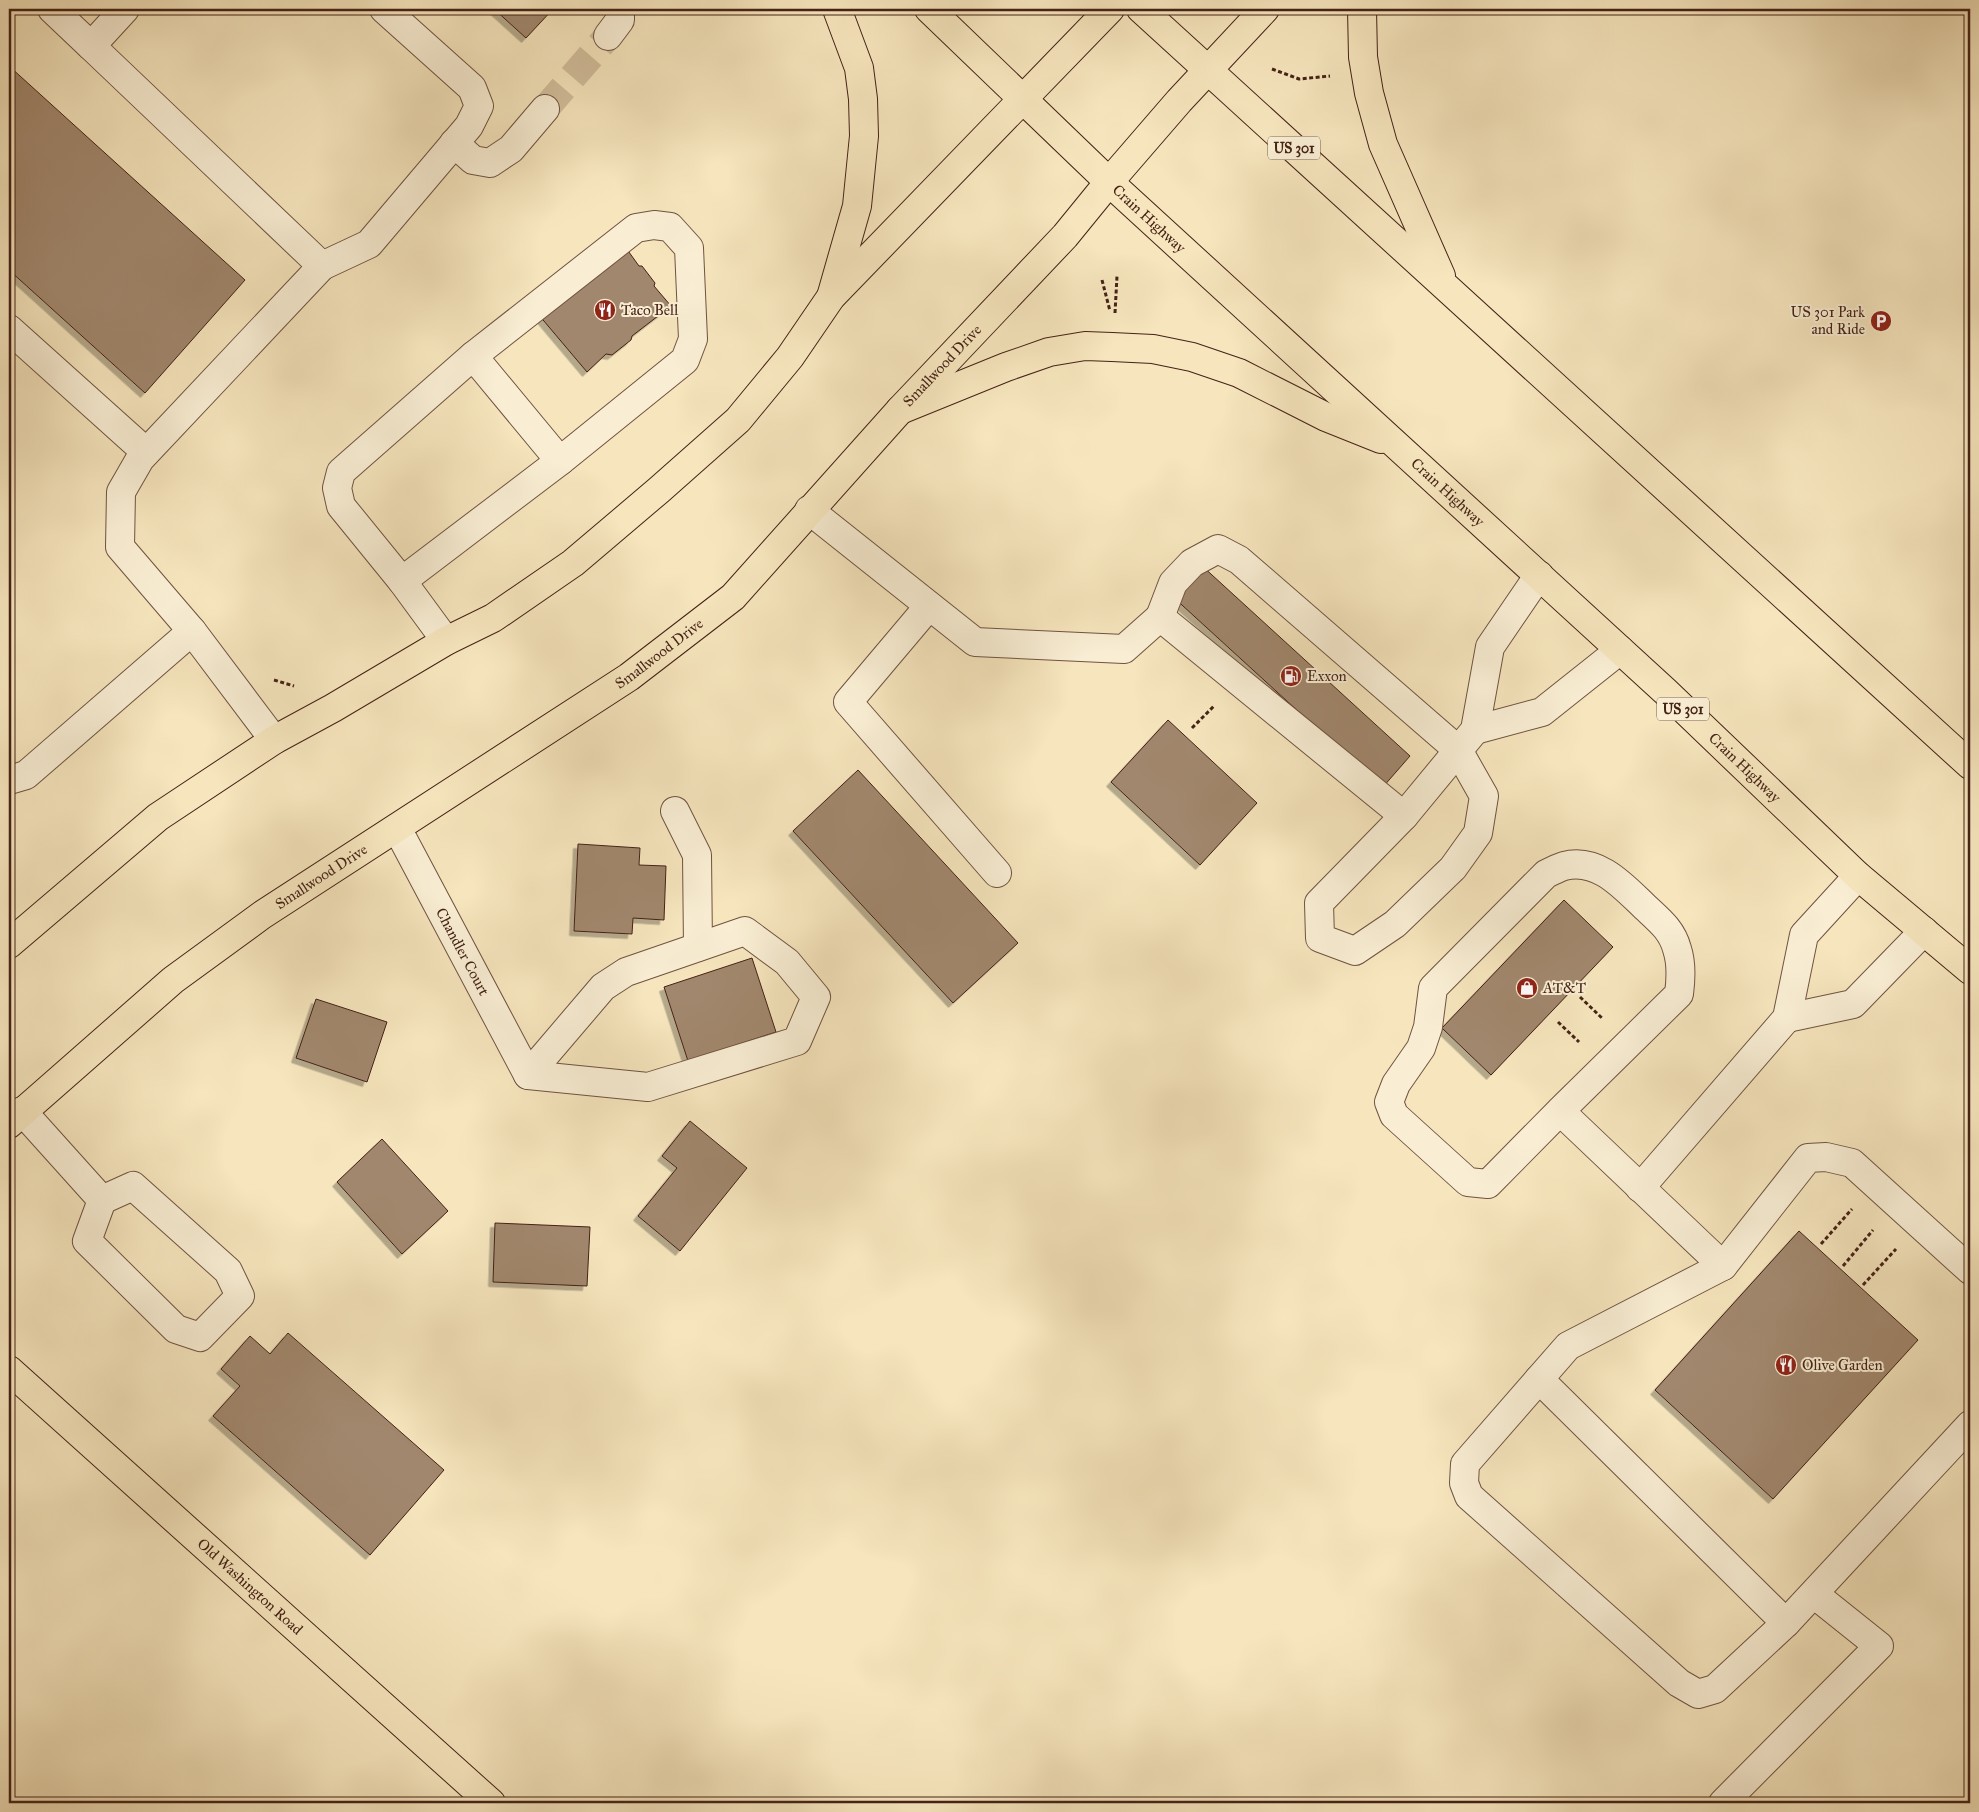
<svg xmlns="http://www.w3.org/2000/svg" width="1979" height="1812" viewBox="0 0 1979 1812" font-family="'IM FELL Great Primer',serif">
<defs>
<filter id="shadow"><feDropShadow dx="-4.5" dy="4.5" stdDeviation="0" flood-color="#0004"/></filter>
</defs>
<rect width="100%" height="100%" fill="#f6e5bd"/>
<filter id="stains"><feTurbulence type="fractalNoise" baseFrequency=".004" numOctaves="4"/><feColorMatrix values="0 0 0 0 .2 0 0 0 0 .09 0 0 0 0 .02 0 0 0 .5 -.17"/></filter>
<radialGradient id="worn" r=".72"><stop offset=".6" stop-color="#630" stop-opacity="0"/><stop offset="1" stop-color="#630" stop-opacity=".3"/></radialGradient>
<g fill="#a1876d" stroke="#442216" filter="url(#shadow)">
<polygon points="494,9 553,9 526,38"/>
<polygon points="9,66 245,280 145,393 9,270"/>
<polygon points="626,248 639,266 642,266 655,283 654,286 671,306 632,336 631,340 612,355 606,354 587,372 538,314"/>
<polygon points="1200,564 1410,756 1382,788 1171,595"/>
<polygon points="1168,720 1257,803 1200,865 1111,782"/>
<polygon points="858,770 1018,943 953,1003 793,831"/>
<polygon points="578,844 640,848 639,865 666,866 664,920 633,918 632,934 574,931"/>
<polygon points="1564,900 1613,947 1491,1075 1442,1028"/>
<polygon points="752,958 776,1032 688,1061 664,987"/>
<polygon points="316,999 387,1022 367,1082 296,1058"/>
<polygon points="690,1121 747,1168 680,1251 638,1216 677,1168 662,1156"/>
<polygon points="382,1139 448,1211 402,1254 337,1182"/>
<polygon points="495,1223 590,1227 587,1286 493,1282"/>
<polygon points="1799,1231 1918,1340 1773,1499 1655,1390"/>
<polygon points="288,1333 444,1470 370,1555 213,1416 240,1386 221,1369 250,1336 270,1354"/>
</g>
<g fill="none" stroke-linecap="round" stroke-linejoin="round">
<polyline stroke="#d2be9c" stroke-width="28" stroke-dasharray="28 14" stroke-linecap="butt" points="545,109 608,36"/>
<g stroke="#705340" stroke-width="30">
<g id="minor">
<polyline points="52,9 91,46"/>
<polyline points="125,9 91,46 322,266 140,459 121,492 120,547 192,631 274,740"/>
<polyline points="608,36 620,20 620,9"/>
<polyline points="454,143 473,160 490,163 511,149 545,109"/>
<polyline points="322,266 369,244 469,126 479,106 472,88 384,9"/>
<polyline points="9,329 146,452"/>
<polyline points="809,510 975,642 1124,649 1160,617 1404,816 1475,730 1490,647 1539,575"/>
<polyline points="402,581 560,461 685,360 693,339 689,248 670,227 654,225 636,228 473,356"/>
<polyline points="929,606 848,702 997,873"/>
<polyline points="1160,617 1173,583 1192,563 1218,549 1239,560 1458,750 1484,796 1478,833 1453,868 1395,924 1355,951 1320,938 1319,903 1404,816"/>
<polyline points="446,641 402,581 341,506 337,488 341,472 473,356 560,461"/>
<polyline points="1475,730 1542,712 1620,650"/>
<polyline points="9,780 26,775 192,631"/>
<polyline points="675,811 697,855 698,947"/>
<path id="s1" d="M 397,828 L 528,1075"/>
<polygon points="745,931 787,962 816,997 797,1041 648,1087 528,1075 603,987 626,972"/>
<polyline points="1787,1018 1853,1004 1924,931"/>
<polyline points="22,1111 102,1200 133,1186 228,1271 240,1296 200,1337 176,1329 87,1241 102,1200"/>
<path d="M 1560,1111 L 1679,994 C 1681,979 1682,964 1677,949 C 1672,930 1659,920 1645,907 C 1624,887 1598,857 1564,866 C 1558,868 1552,871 1546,874 L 1433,988 L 1428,1027 L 1421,1048 L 1396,1084 L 1389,1102 L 1394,1115 L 1468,1182 L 1488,1184 L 1560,1111 L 1723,1266"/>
<polyline points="1640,1188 1787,1018 1804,935 1858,876"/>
<polyline points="1970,1270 1852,1163 1826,1157 1808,1158 1723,1266 1568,1346 1465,1464 1464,1483 1469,1496 1679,1683 1698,1694 1715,1689 1786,1623 1970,1425"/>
<polyline points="1539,1379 1786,1623"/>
<polyline points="1723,1803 1879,1646 1814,1594"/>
</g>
</g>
<g stroke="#442216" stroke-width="30">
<g id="major">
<polyline points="9,944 158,817 274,740 333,708 446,641 493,618 573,563 659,490 738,420 790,357 831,297 1110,9"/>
<path id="s2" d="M 9,1124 L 173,980 L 262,915 L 629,677 L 733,597 L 900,410 L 1065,236 L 1109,182 L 1179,101 L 1265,9"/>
<path id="s3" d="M 9,1370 L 491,1803"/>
</g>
</g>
<g stroke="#442216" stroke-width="30">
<g id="highway">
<path id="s4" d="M 929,9 L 1109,182 L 1666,692 L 1858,876 L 1970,970"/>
<polyline points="1141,9 1970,765"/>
<polyline points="1362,9 1363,57 1369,93 1383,144 1441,276"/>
<polyline points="831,297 857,206 864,136 863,99 859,68 837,9"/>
<polyline points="900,410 1006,367 1049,352 1085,346 1112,347 1153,349 1192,357 1239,373 1326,417 1381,439"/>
</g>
</g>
<g stroke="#442216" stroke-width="3" stroke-dasharray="4 2.5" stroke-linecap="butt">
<polyline points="1272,69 1299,79 1330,76"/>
<polyline points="1102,280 1110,311"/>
<polyline points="1115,313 1117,276"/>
<polyline points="274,680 294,686"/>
<polyline points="1192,728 1214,706"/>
<polyline points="1580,997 1603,1019"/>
<polyline points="1558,1022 1579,1042"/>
<polyline points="1821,1244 1852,1209"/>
<polyline points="1843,1266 1873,1230"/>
<polyline points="1863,1285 1896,1249"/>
</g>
<use href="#minor" stroke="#f9eed4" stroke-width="28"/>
<use href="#major" stroke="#f6e5bd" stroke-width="28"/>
<use href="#highway" stroke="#f6e5bd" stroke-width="28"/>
</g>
<defs>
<g id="restaurant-disc" transform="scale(1.125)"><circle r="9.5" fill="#8f2418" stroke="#f9eed4"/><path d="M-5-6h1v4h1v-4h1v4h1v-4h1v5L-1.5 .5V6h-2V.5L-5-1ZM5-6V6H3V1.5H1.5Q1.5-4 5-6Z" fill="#fff"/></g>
<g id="parking-disc" transform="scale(1.125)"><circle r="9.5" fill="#8f2418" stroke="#f9eed4"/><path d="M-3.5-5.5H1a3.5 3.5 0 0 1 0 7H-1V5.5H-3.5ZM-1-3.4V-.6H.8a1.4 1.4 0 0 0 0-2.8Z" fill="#fff"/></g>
<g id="fuel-disc" transform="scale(1.125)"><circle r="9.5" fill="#8f2418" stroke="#f9eed4"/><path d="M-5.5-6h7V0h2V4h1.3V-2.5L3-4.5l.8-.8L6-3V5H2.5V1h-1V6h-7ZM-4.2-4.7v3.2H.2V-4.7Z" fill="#fff"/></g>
<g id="shop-disc" transform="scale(1.125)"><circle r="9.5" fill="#8f2418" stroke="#f9eed4"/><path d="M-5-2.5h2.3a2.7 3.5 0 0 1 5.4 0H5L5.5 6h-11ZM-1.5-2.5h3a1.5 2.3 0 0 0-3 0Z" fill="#fff"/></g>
</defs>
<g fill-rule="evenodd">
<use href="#restaurant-disc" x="605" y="310"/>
<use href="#parking-disc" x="1881" y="321"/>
<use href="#fuel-disc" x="1291" y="676"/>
<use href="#shop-disc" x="1527" y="988"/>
<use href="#restaurant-disc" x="1786" y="1365"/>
</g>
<g text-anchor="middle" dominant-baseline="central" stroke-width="4" stroke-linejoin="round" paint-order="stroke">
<g fill="#f9eed4" stroke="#7a5f4f" stroke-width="1">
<rect x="1268" y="136.5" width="52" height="23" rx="4"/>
<rect x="1657" y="697.5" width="52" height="23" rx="4"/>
</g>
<g font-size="14" font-weight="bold" fill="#442216">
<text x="1294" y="148">US 301</text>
<text x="1683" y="709">US 301</text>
</g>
<g font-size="15" fill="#442216" stroke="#f9eed4">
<text stroke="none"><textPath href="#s4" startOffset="304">Crain Highway</textPath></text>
<text stroke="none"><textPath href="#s2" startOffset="1209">Smallwood Drive</textPath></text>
<text stroke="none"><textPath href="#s4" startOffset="709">Crain Highway</textPath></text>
<text stroke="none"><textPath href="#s2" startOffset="804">Smallwood Drive</textPath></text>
<text stroke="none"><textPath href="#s4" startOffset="1114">Crain Highway</textPath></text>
<text stroke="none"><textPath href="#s2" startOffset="399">Smallwood Drive</textPath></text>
<text stroke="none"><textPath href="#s1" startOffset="140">Chandler Court</textPath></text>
<text stroke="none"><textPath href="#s3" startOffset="324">Old Washington Road</textPath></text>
</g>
<g font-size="15" fill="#442216" stroke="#f9eed4" text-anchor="start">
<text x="621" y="310">Taco Bell</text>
<text x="1865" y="312" text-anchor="end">US 301 Park<tspan x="1865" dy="17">and Ride</tspan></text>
<text x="1307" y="676">Exxon</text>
<text x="1543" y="988">AT&amp;T</text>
<text x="1802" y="1365">Olive Garden</text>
</g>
</g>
<rect width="1979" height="1812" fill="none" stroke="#f6e5bd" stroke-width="30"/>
<rect x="10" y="10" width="1959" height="1792" fill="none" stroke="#442216" stroke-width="2.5"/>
<rect x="15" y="15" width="1949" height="1782" fill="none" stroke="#442216"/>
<rect width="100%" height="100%" filter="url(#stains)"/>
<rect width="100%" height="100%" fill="url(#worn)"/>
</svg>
